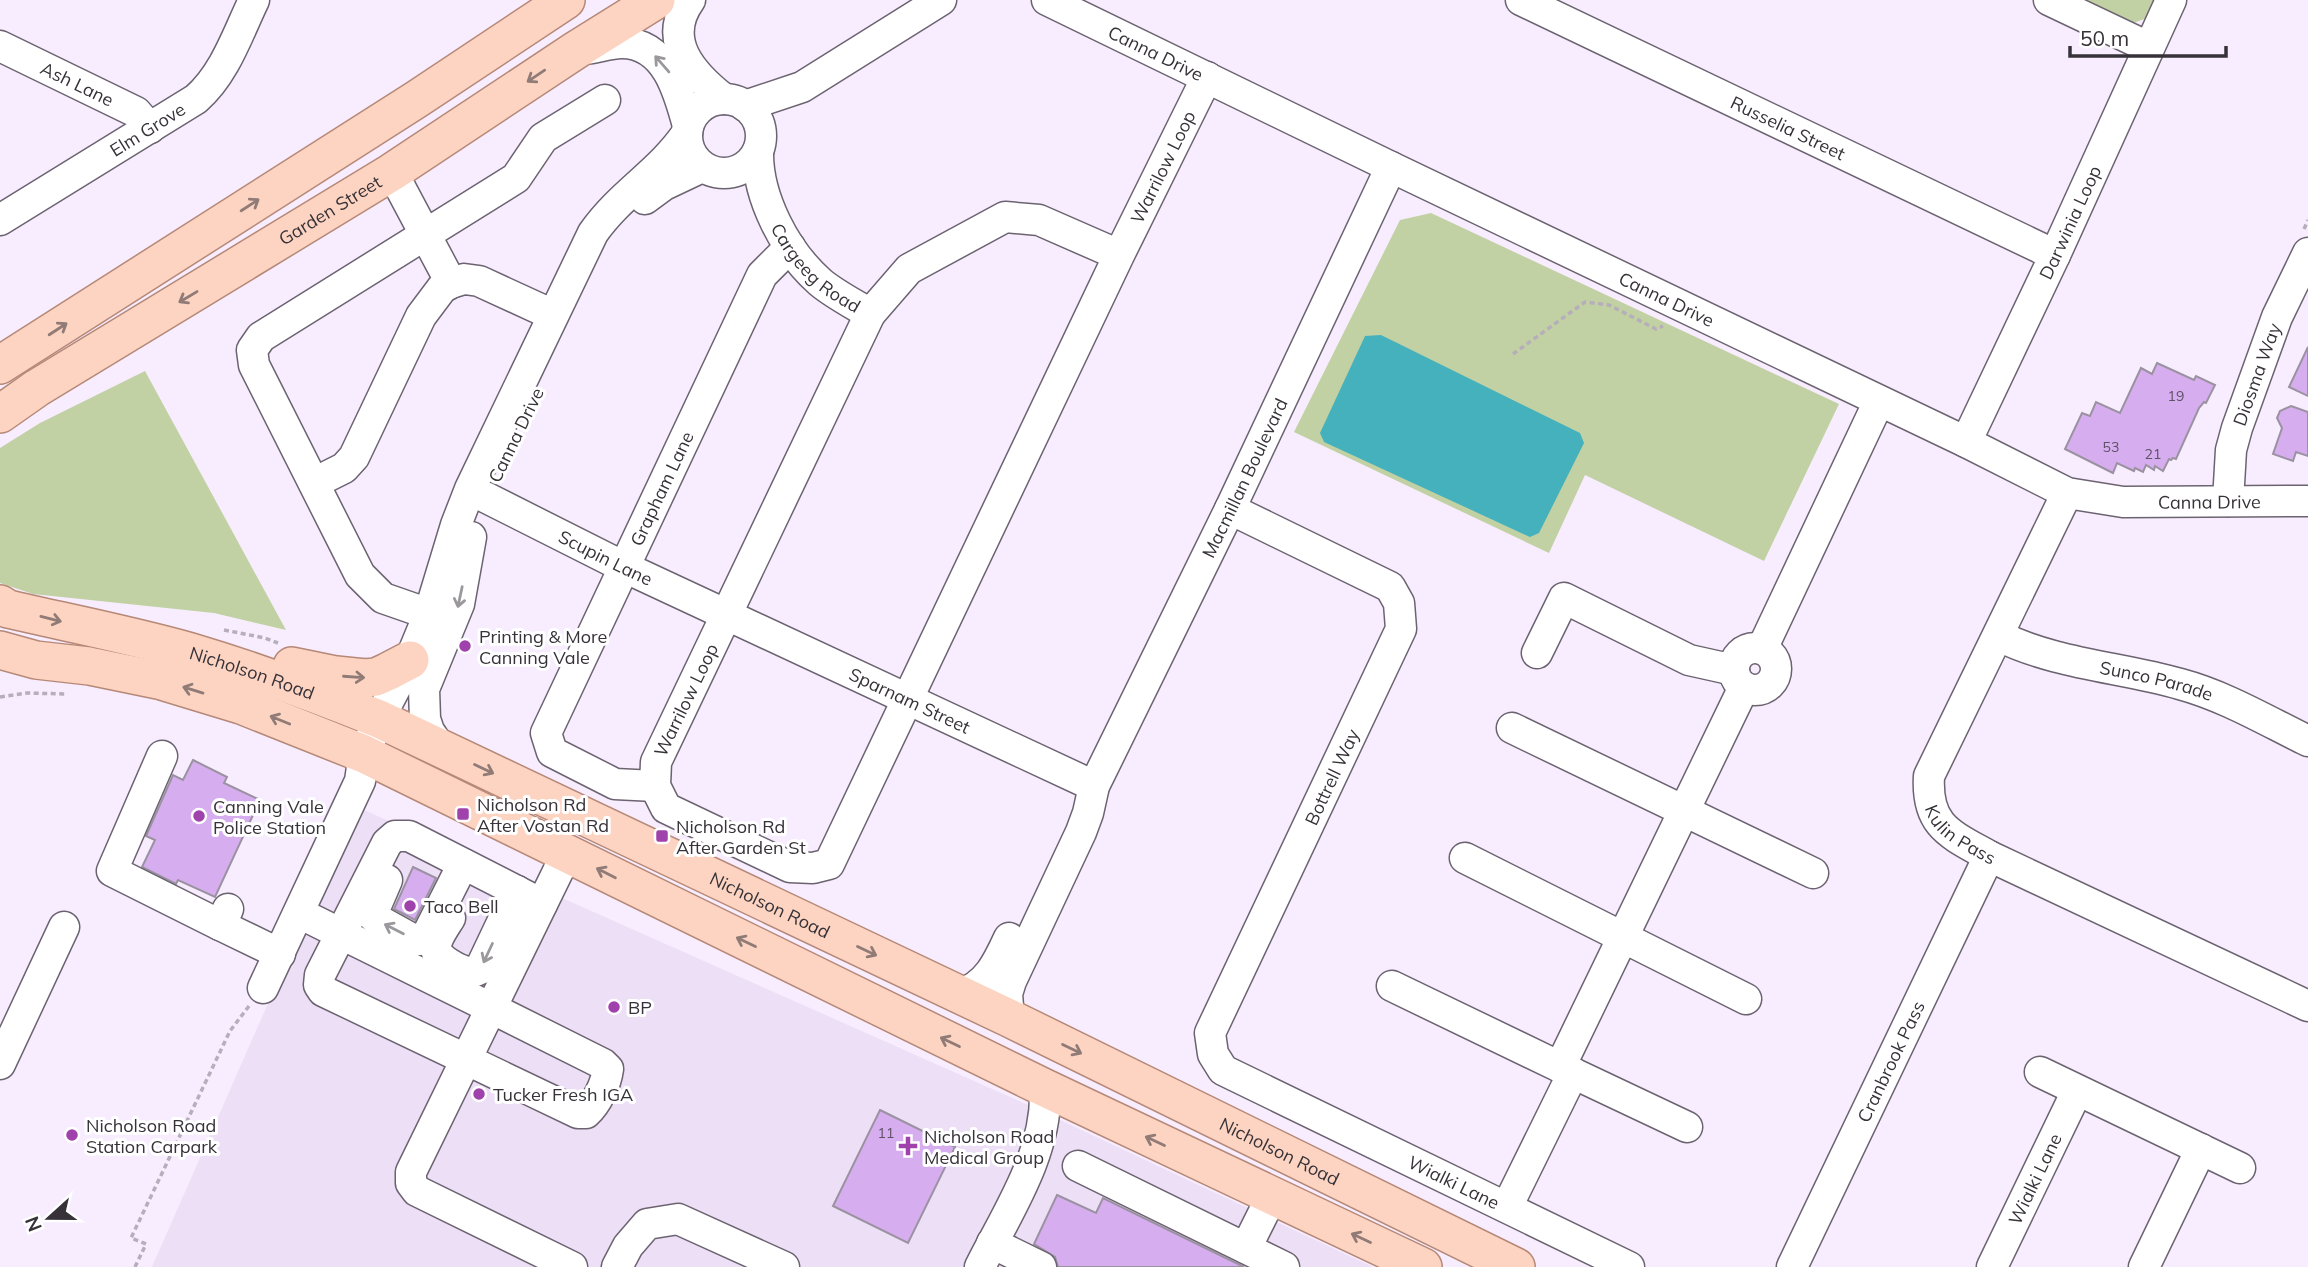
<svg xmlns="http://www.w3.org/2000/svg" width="2308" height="1267" viewBox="0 0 2308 1267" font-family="Mulish,sans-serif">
<rect width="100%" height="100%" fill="#f7edfe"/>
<polygon fill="#eddff6" points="355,806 1028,1105 1373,1267 152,1267"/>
<g fill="#c1d1a3">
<polygon points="2071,0 2159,0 2147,18 2131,24"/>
<polygon points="1431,213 1839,404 1764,561 1585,475 1549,553 1294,432 1400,220"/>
<polygon points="145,371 286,630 214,613 33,594 0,583 0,448 40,423"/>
</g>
<polygon fill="#45b1bc" points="1381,335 1580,433 1584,443 1539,533 1530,537 1324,442 1320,433 1365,336"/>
<g fill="#d6aeef" stroke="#9b92a1" stroke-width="2">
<polygon points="2308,347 2308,396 2289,387"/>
<polygon points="2157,363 2194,380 2196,376 2215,385 2206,403 2204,402 2199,408 2176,459 2173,458 2171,460 2169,459 2163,471 2155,466 2154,470 2146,465 2143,472 2135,468 2134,471 2117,463 2113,473 2065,449 2082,413 2090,416 2096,402 2120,413 2141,368 2152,374"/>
<polygon points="2291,406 2308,412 2308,456 2296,452 2293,461 2273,454 2282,428 2277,418 2280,411"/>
<polygon points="193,760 227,777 224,783 260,800 215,897 178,880 176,884 142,867 155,840 146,836 173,775 183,780"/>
<polygon points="413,867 436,878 415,920 394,909"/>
<polygon points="880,1110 955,1147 908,1243 833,1206"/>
<polygon points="1057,1195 1096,1213 1103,1198 1244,1267 1058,1267 1055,1257 1034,1244"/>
</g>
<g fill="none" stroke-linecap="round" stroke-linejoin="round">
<g stroke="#6c6371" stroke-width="33">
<g id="minor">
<path d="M 690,0 C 661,40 692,74 724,99"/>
<path id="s1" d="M 1047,0 L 1391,167 L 1966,442 L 2067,493 L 2123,502 L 2308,501"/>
<path id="s2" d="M 1521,0 L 2055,255"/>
<polyline points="2049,0 2148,47"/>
<path id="s3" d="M 0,46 L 136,112 L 150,128"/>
<path d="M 584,49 C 597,48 609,43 622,43 C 666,43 679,92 688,126"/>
<circle cx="724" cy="136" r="37"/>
<polyline points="745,106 802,87 941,0"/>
<path id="s4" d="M 758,151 C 757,197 785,251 820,282 C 834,294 854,304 870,314"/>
<polyline points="392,172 451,283"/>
<polyline points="645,199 664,185 702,167"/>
<path id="s5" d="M 0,220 L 196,99 C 225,74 238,33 254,0"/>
<path id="s6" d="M 1119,255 L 1039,220 L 1005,217 L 909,269 L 870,314 L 656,762 L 655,786 L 666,808 L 790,867 L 813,868 L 829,864 L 1119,255 L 1207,77"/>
<path id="s7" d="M 1966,442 L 2055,255 L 2171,0"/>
<polyline points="314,483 344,468 354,457 421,316 442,288 451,283 464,279 479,281 553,315"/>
<path id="s8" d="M 2067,493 L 1929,776 C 1926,826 1950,834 1989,856 L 2308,1006"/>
<path id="s9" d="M 485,497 L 624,567 L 1094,786"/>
<path id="s10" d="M 2228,501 L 2231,450 L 2237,428 L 2277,317 L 2308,253"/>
<path id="s11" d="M 1230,509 L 1390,587 L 1399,603 L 1401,629 L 1210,1033 L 1213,1054 L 1223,1070 L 1629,1267"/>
<polyline points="429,614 383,598 360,575 254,365 252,350 261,337 516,178 543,138 605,100"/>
<path id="s12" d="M 1999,636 C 2055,664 2120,667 2180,684 C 2225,696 2267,721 2308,741"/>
<circle cx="1755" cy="669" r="21"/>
<polyline points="1762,649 1879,401"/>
<polyline points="1537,653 1564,598 1689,660 1734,670"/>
<polyline points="1512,728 1813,873"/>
<polyline points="441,749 429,731 425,719 424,689 459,604 471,537"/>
<polyline points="162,756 112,871 220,925"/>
<path id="s13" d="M 655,786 L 615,784 L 552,752 L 546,733 L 762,275 L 790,247"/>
<polyline points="567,853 411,1172 411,1183 417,1191 572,1267"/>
<polyline points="1465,858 1746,999"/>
<polyline points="387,880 372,915 376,919 414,940 421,940 426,937 463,864"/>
<polyline points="228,909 220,925 280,954"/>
<path d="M 299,913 C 400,963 502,1013 603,1064 L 608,1069 C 606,1084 597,1103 586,1113 L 578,1113 L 323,991 L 319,985 L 320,975 L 387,843 L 395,836 L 409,836 L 542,904"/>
<path d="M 450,918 C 445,926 434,941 436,950 C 438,959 459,971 469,972 C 473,973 476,971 480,969 L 517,891"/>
<polyline points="1392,986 1560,1067"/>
<path d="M 263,988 L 360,781 L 364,754 L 379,719 L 410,660 L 429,614 L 456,525 L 470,489 L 593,233 C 621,193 660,173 687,133"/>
<path d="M 960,995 C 988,984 997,964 1009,938"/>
<path id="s14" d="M 1009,1018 L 1007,994 L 1011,981 L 1081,832 L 1088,813 L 1094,786 L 1230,509 L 1391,167"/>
<polyline points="0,1064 64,927"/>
<polyline points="2040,1072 2240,1168"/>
<polyline points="1687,1127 1560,1067 1744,687"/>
<polyline points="1078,1166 1284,1267"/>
<polyline points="1507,1207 1573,1073"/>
<polyline points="992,1243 1041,1267"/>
<polyline points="1246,1248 1272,1196"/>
<polyline points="617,1267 628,1246 647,1224 678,1219 784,1267"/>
<path d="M 980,1267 C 1008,1211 1048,1153 1045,1088"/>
<path id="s15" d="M 1792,1267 L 1989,856"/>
<path id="s16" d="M 1992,1267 L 2077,1091"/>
<polyline points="2144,1267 2201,1149"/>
</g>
</g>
<g stroke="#b68877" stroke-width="40">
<g id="major">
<polyline points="0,365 417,99 566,0"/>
<path id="s17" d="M 0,414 L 37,388 L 392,172 L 576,50 L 656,0"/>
<path id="s18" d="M 0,604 L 8,609 C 69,623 131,635 191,652 C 255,671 317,694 379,719 L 1009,1018 L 1516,1267"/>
<polyline points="0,650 36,660 89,666 162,681 241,705 364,754 1045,1088 1423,1267"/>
<polyline points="292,666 336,675 365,678 376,677 387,672 410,660"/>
</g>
</g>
<g stroke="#b6aebb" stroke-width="3.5" stroke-dasharray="5 3.5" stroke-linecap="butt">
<polyline points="2304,229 2308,220"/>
<polyline points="1513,354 1585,302 1609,305 1656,329 1663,326"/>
<polyline points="224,630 265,638 278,643"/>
<polyline points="0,697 27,693 66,694"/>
<polyline points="135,1267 146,1244 131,1238 230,1031 249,1006"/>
</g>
<use href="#minor" stroke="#fff" stroke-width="30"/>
<use href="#major" stroke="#fdd4c2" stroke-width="37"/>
</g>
<defs><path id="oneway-shaft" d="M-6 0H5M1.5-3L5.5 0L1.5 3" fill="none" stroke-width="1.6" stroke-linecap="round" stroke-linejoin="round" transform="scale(1.75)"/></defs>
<g stroke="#9a989c">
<use href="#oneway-shaft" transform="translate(662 64) rotate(-131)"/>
<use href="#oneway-shaft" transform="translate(460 597) rotate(102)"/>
<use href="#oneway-shaft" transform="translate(394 929) rotate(-153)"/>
<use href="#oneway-shaft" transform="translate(488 953) rotate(115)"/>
</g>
<g stroke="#907b76">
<use href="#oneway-shaft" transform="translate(536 76) rotate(146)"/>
<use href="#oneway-shaft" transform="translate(250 205) rotate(-33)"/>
<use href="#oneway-shaft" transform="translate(188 297) rotate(149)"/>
<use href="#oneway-shaft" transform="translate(58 329) rotate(-33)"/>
<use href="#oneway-shaft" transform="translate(51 619) rotate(14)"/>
<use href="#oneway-shaft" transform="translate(354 677) rotate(4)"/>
<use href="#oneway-shaft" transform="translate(193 690) rotate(-163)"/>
<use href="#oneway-shaft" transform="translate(280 720) rotate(-158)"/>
<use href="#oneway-shaft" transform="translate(484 769) rotate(25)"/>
<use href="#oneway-shaft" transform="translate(606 873) rotate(-153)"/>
<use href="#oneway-shaft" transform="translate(746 942) rotate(-154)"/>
<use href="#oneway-shaft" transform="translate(867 951) rotate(25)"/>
<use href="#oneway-shaft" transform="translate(950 1042) rotate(-154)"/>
<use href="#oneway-shaft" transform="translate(1072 1049) rotate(26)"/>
<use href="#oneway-shaft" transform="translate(1155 1141) rotate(-155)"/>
<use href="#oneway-shaft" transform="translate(1361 1238) rotate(-155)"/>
</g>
<g fill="#a042ab" stroke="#fff" stroke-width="2.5">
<circle cx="465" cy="646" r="7"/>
<rect x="456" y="807" width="14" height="14" rx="3.5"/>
<circle cx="199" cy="816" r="7"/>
<rect x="655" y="829" width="14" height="14" rx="3.5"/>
<circle cx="410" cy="906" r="7"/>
<circle cx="614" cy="1007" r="7"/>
<circle cx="479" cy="1094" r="7"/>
<circle cx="72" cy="1135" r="7"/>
<path d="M904.5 1135.5h7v7h7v7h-7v7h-7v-7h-7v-7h7z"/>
</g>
<g text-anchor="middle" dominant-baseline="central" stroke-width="6" stroke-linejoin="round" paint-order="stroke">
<g font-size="14" fill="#5e5166">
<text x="2176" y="396">19</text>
<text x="2111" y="447">53</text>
<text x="2153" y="454">21</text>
<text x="886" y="1133">11</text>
</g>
<g font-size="18" fill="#363238" stroke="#fff">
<text stroke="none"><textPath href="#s1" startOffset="121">Canna Drive</textPath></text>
<text stroke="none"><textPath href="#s3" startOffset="86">Ash Lane</textPath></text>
<text stroke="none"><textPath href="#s2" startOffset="296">Russelia Street</textPath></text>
<text stroke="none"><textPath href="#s5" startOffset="173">Elm Grove</textPath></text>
<text stroke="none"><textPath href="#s6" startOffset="1785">Warrilow Loop</textPath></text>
<text stroke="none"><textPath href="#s17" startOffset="388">Garden Street</textPath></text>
<text stroke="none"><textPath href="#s7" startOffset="243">Darwinia Loop</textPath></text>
<text stroke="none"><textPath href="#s4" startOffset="136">Cargeeg Road</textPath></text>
<text stroke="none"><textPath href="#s1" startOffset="688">Canna Drive</textPath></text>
<text stroke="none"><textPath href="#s10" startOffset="131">Diosma Way</textPath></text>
<text transform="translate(516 435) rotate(-64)">Canna Drive</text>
<text stroke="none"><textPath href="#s14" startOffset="593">Macmillan Boulevard</textPath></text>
<text stroke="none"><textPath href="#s13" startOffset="401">Grapham Lane</textPath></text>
<text stroke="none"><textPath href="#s1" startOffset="1276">Canna Drive</textPath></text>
<text stroke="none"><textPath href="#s9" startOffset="135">Scupin Lane</textPath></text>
<text stroke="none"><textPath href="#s18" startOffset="262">Nicholson Road</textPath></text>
<text stroke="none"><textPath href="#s12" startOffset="164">Sunco Parade</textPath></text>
<text transform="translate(686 700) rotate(-64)">Warrilow Loop</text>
<text stroke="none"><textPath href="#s9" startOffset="471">Sparnam Street</textPath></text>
<text transform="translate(1332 777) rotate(-65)">Bottrell Way</text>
<text stroke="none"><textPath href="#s8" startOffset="387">Kulin Pass</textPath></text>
<text stroke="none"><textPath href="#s18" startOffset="830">Nicholson Road</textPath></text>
<text stroke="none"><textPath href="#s15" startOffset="228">Cranbrook Pass</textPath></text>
<text stroke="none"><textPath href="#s18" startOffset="1396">Nicholson Road</textPath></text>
<text stroke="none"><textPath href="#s16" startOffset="98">Wialki Lane</textPath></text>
<text stroke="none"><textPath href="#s11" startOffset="966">Wialki Lane</textPath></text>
</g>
<g font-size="18" fill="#363238" stroke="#fff" text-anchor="start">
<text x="479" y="636">Printing &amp; More<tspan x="479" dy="21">Canning Vale</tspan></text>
<text x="477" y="804">Nicholson Rd<tspan x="477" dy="21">After Vostan Rd</tspan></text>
<text x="213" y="806">Canning Vale<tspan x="213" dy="21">Police Station</tspan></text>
<text x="676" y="826">Nicholson Rd<tspan x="676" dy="21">After Garden St</tspan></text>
<text x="424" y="906">Taco Bell</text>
<text x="628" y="1007">BP</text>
<text x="493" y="1094">Tucker Fresh IGA</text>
<text x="86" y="1125">Nicholson Road<tspan x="86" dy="21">Station Carpark</tspan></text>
<text x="924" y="1136">Nicholson Road<tspan x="924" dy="21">Medical Group</tspan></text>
</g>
</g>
<g transform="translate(49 1218) rotate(249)" stroke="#ffffff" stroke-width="5" paint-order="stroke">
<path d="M0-5L12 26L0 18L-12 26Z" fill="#363238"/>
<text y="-10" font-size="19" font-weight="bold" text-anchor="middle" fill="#363238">N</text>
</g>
<path d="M2070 46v10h156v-10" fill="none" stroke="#363238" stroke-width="3.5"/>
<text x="2080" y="46" font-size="21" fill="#363238" stroke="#ffffff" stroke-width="5" paint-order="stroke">50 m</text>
</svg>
